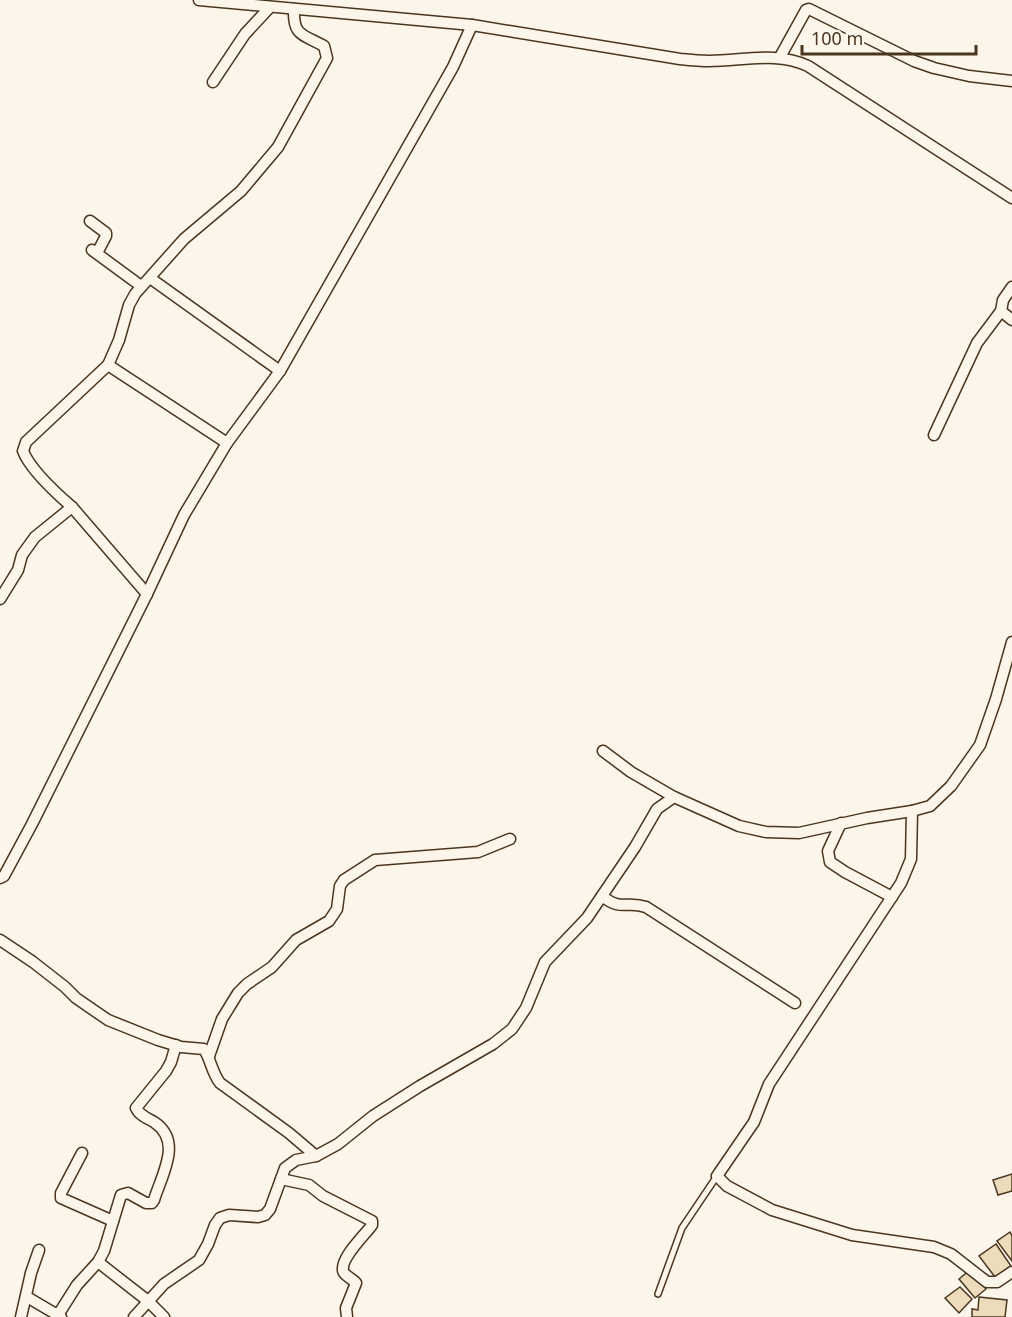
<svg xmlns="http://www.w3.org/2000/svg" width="1012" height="1317" viewBox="0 0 1012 1317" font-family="'Noto Sans',sans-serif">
<rect width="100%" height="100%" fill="#fbf6e9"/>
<g fill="#ecdcbc" stroke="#4a3520" stroke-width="1.5">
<polygon points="1012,1174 1012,1191 998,1195 993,1180"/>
<polygon points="1010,1232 1012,1236 1012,1261 997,1241"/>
<polygon points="996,1244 1011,1266 995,1277 979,1256"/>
<polygon points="970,1270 986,1289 975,1298 959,1279"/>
<polygon points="960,1287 972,1299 959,1313 945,1298"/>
<polygon points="979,1297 1007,1300 1005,1317 972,1317 972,1309 978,1310"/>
</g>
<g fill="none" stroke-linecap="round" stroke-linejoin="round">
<g stroke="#4a3520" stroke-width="8">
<polyline id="service" points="658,1294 682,1228 717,1176"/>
</g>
<g stroke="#4a3520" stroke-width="13">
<g id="minor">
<path d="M 199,0 L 472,25 L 680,59 C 690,60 700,61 709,61 C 743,61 777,51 808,66 L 1012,198"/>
<polyline points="780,57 806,10 809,9 914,61 934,68 969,76 1012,81"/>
<polyline points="213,82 245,34 270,7"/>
<polyline points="90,221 106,233 106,236 97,253"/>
<polyline points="92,250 141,286"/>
<polyline points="150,278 280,371"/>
<polyline points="1012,287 1003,300 1001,311 1012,320"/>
<polyline points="108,365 227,443"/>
<polyline points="934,435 977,343 1001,311"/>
<polyline points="72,507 147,594"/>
<path d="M 0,599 L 18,570 L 22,555 L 35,537 L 72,507 C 57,494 30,469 23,451 L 26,442 L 108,365 L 119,340 L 129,305 L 135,294 L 184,239 L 241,191 L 278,147 L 327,58 L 324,46 C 302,34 293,36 294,9"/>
<polyline points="603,751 631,772 674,797"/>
<polyline points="912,811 911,859 901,883 769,1084 754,1122 717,1176 727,1186 772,1210 852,1235 934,1247 951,1254 987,1282 997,1282 1012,1272"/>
<polyline points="841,823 828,851 830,862 845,872 892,897"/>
<polyline points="0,878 4,876 32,824 147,594 184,515 227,443 280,371 453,67 472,25"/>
<path d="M 602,896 C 622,912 626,900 646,907 L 795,1003"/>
<path d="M 0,940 L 33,962 L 65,987 L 76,998 L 108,1020 L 158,1040 L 181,1047 L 204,1049 C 211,1060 212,1073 220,1083 L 289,1133 L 316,1156"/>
<polyline points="209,1056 222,1019 238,993 247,984 272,967 296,940 329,921 337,909 340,886 344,880 375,860 478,852 510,839"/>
<polyline points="82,1153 61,1193 61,1198 113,1221"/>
<path d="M 281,1179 L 309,1185 L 323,1196 L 372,1221 L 372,1225 C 365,1235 341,1257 343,1270 C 343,1275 353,1279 356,1283 L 346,1308 L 347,1317"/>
<polyline points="98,1262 148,1301 164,1317"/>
<polyline points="27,1297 61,1317"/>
<path d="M 58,1315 L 77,1285 L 98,1262 L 104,1251 L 121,1195 L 128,1193 L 146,1203 L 152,1203 L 154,1200 C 162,1174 183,1141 154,1122 C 147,1118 139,1115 136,1108 L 166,1071 L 171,1062 L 176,1045"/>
<polyline points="21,1317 31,1273 39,1250"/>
<polyline points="134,1317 164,1284 199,1260 208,1244 215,1225 220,1218 229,1215 258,1217 265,1215 270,1209 285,1168 296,1160 316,1156 338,1144 373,1116 420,1086 493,1044 512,1029 526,1008 545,962 587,918 635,847 657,809 674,797 739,826 766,832 799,833 867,818 912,811 930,806 951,786 980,745 996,699 1012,642"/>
</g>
</g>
<use href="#service" stroke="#fbf6e9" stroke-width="5"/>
<use href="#minor" stroke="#fbf6e9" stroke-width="10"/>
</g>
<path d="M802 45v9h174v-9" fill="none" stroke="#4a3520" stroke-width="3"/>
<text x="811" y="45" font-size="18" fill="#4a3520" stroke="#fbf6e9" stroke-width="4.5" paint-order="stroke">100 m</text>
</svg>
